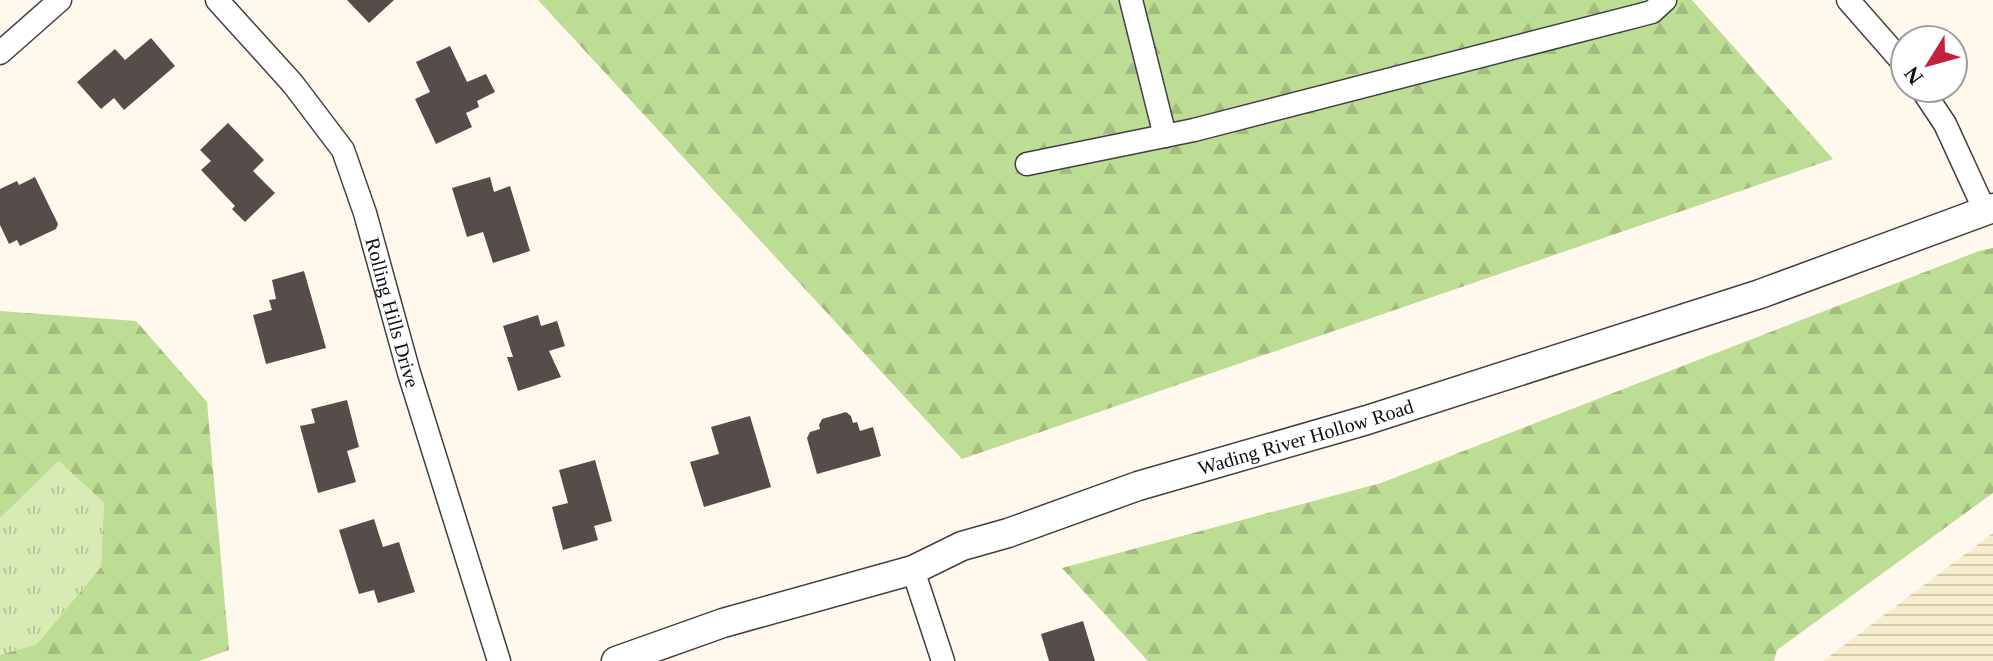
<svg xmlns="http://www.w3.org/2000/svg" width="1993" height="661" viewBox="0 0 1993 661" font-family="'Times New Roman',serif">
<defs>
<pattern id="farmland-rules" width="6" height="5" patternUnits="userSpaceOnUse" patternTransform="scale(2)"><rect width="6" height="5" fill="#f6edcc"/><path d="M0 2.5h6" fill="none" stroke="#d2caae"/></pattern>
<pattern id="grass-tufts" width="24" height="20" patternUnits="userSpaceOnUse" patternTransform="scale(2)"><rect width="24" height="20" fill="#d8ebb5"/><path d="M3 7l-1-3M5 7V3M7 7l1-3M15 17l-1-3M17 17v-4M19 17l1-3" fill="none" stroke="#b8c89a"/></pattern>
<pattern id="forest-firs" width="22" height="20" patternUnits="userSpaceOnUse" patternTransform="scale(2)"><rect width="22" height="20" fill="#bddc94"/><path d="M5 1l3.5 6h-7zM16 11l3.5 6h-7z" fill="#a1bc7e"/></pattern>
</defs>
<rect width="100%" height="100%" fill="#fff9ed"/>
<polygon fill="url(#farmland-rules)" points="1993,533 1993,661 1823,661"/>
<polygon fill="url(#grass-tufts)" points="59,461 104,503 101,567 37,644 0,655 0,518"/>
<g fill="url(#forest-firs)">
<polygon points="538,0 1692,0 1833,159 962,459"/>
<polygon points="1993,248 1993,493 1777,650 1774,661 1148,661 1062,568 1381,483 1979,251"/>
<polygon points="0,311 136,321 207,402 229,650 199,661 0,661 0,655 37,644 101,567 104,503 59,461 0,518"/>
</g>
<g fill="#564c49">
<polygon points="347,0 394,0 369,23"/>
<polygon points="151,38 175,66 124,110 114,98 101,109 77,82 115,49 125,60"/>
<polygon points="450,46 467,82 486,74 495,92 477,101 479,107 466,113 472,127 436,144 415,99 430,92 416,62"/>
<polygon points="228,123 264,160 253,171 275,193 245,222 232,209 235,206 201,170 211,161 200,150"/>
<polygon points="35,177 58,224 56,229 20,246 17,240 9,244 0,225 0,189 17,181 19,185"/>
<polygon points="490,177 494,192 510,186 530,251 493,263 483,232 467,237 452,188"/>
<polygon points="304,271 326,348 266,364 253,315 272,310 269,300 276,299 272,280"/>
<polygon points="538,315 541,326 557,321 565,346 549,351 561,377 518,391 507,357 513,357 503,326"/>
<polygon points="347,400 359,447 347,451 356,482 318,493 300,426 315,423 311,409"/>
<polygon points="846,412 851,416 853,423 857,422 860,431 873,427 881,456 817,474 807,438 810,432 820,429 819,425 822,419"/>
<polygon points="750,416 771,487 704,507 690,462 719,454 711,427"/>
<polygon points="595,460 612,521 594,526 598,540 563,550 552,507 568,503 559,470"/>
<polygon points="374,519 383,547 399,542 415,592 378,603 374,590 359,594 339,530"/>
<polygon points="1083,621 1095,661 1049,661 1041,634"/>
</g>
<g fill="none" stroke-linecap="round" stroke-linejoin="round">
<g stroke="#404040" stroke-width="25">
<g id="minor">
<path id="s1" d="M 217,0 L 293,84 L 343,150 L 365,213 L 409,373 L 499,661"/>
<polyline points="1131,0 1165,136"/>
<polyline points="1848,0 1905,65"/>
<polyline points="0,53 60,0"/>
<polyline points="1921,88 1945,124 1985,211"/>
<polyline points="1027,164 1194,130 1652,12 1665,0"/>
<polyline points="913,570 943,661"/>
</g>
</g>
<g stroke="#404040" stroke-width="31">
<g id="tertiary">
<path id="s2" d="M 616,661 L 723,623 L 913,570 L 962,546 L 1008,533 L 1138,486 L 1367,420 L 1760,294 L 1993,208"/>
</g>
</g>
<use href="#minor" stroke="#fff" stroke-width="22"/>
<use href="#tertiary" stroke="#fff" stroke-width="28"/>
</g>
<g text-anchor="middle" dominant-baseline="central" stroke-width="8" stroke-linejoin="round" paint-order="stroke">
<g font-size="20" fill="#0d0d0d" stroke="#fff">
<text stroke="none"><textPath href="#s1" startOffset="366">Rolling Hills Drive</textPath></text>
<text stroke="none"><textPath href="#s2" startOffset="726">Wading River Hollow Road</textPath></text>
</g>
</g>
<g transform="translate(1929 64) rotate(233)"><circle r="38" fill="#ffffff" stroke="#9e9e9e" stroke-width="2"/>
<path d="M0-6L14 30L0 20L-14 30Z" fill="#c2203c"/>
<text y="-12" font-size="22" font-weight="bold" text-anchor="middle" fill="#0d0d0d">N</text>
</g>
</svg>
